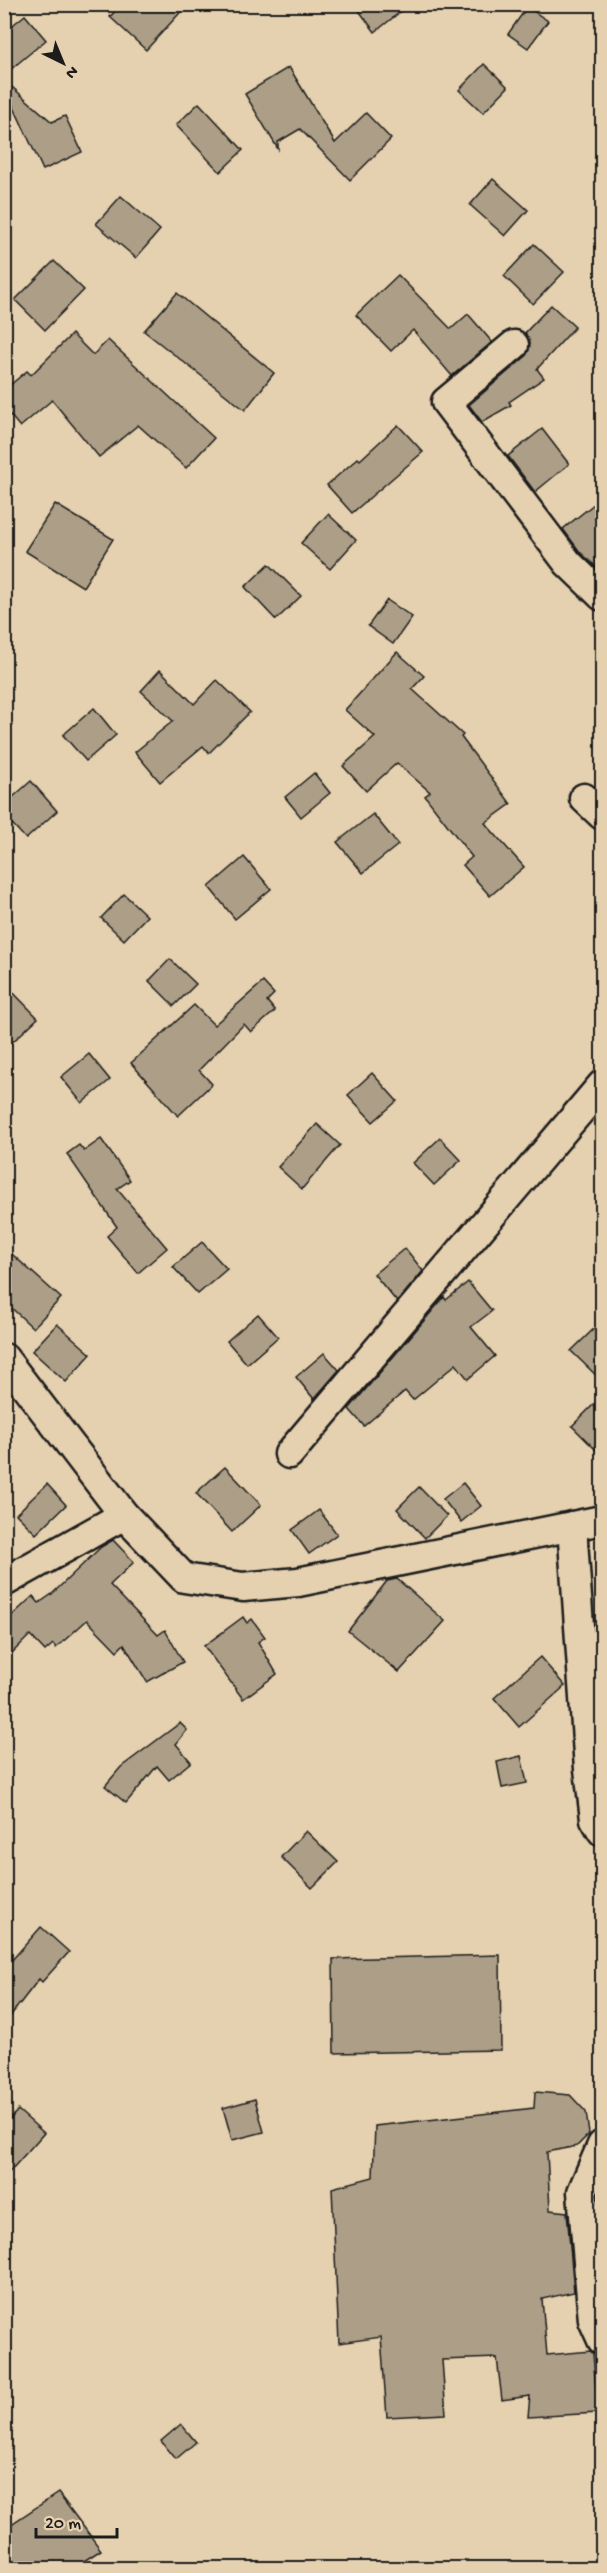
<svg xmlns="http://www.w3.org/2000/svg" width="607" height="2573" viewBox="0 0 607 2573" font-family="'Gochi Hand',sans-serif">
<rect width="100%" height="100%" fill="#e5d1af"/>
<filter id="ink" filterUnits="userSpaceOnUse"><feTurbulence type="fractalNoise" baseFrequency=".0167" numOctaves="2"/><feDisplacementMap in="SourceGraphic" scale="12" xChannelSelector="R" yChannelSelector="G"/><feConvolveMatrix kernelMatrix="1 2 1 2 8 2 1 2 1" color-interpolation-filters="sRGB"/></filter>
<g filter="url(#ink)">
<g fill="#ad9f87" stroke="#1c1c1c" stroke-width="1.5">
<polygon points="121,4 188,4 146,50 110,17"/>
<polygon points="354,4 410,4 375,32"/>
<polygon points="527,7 548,21 528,48 508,34"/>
<polygon points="25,15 46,40 4,75 4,32"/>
<polygon points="484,64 508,87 483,113 459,90"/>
<polygon points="289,67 335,143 366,113 391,139 350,180 300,129 278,142 278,149 245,94"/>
<polygon points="4,80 52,122 65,116 82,152 43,170 4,86"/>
<polygon points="199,103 243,150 220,172 176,125"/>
<polygon points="493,179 528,210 505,236 470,205"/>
<polygon points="121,196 160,230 136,258 96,224"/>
<polygon points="534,244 564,272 533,304 504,276"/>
<polygon points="54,261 84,290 45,330 15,300"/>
<polygon points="398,275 451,329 468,314 492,342 452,376 413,330 391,351 356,315"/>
<polygon points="177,293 274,373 245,410 144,331"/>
<polygon points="551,305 575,327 537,369 544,378 509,402 511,405 482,422 469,405 525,357 530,343 525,333"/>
<polygon points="72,334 93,355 108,340 214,438 186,468 138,425 99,457 52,400 20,427 4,408 4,390 27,371 31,375"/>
<polygon points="398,425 423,452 352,513 327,485 358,458 360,460"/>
<polygon points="542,429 569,464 535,492 508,456"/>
<polygon points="55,504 113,539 83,587 25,551"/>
<polygon points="594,504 603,515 603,573 580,552 563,529"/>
<polygon points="328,514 356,540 330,569 301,543"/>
<polygon points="269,564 301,596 276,620 245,587"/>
<polygon points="387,600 412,617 393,644 368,626"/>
<polygon points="397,652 424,676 412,689 463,735 461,737 511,804 485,823 524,867 490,896 463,865 472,857 425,796 430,792 397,763 366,791 343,766 375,737 345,710"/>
<polygon points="160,670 194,704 217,680 250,712 209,753 203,746 160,782 135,752 173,721 141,691"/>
<polygon points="94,708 116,735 86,761 63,735"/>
<polygon points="314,773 330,793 301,817 285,797"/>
<polygon points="31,781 57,811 26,839 4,815 4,805"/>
<polygon points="373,814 398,845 363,873 337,842"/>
<polygon points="244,857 271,889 235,919 209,887"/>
<polygon points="124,894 147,916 124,940 101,918"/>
<polygon points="170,959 196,984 174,1006 149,981"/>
<polygon points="263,982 274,994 267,1001 275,1011 251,1032 244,1024 199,1070 212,1084 178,1116 131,1063 194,1005 214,1025"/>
<polygon points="4,983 38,1018 4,1050"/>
<polygon points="89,1054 110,1080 82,1103 61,1077"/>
<polygon points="372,1073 397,1101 373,1122 348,1095"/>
<polygon points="317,1124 340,1145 302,1189 278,1167"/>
<polygon points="440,1138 461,1160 434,1185 413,1163"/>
<polygon points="101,1139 130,1180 117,1189 167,1248 138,1273 107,1236 117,1227 67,1154 79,1145 84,1151"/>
<polygon points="202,1242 227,1269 198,1294 173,1267"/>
<polygon points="4,1247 61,1298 33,1328 4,1301"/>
<polygon points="405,1248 423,1271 397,1302 374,1274"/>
<polygon points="468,1282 492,1311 471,1327 495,1356 468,1379 456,1364 413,1400 405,1391 364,1426 349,1409 444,1297 446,1300"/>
<polygon points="258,1314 278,1337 247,1364 227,1341"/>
<polygon points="603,1320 603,1382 571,1351"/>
<polygon points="57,1324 91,1354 66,1382 32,1351"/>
<polygon points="324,1353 339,1370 314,1399 296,1377"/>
<polygon points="603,1395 603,1457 572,1426"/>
<polygon points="225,1467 261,1505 232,1532 196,1493"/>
<polygon points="463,1483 481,1506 461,1522 443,1499"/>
<polygon points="47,1484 66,1505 36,1534 16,1514"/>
<polygon points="419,1487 447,1516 425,1538 397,1509"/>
<polygon points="319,1510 337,1534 309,1554 292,1530"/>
<polygon points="113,1540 134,1562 110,1585 158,1635 165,1630 183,1662 147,1682 124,1644 117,1651 87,1620 56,1648 53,1644 45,1651 30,1635 4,1661 4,1623 33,1596 39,1603 52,1594 101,1547"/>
<polygon points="397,1579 445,1621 399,1672 348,1631 387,1581"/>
<polygon points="243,1617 247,1623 252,1619 265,1637 258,1642 277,1674 243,1699 204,1646"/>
<polygon points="540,1657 565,1686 519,1727 494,1698"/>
<polygon points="180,1723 187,1730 176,1744 191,1762 169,1780 157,1766 126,1803 105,1786 121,1767"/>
<polygon points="521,1756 527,1783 502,1788 497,1762"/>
<polygon points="306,1831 338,1862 312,1888 281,1857"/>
<polygon points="41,1927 69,1952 42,1982 39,1979 4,2024 4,1969"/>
<polygon points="500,1955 501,2050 334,2053 333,1959"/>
<polygon points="535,2092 570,2095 586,2112 589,2134 577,2146 547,2152 550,2210 567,2212 574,2292 542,2299 547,2355 591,2351 593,2354 598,2413 528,2417 530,2396 502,2400 497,2358 442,2360 446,2414 387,2417 381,2337 339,2343 332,2188 373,2177 375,2126 534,2108"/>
<polygon points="255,2099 264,2132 232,2140 223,2108"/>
<polygon points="18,2110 44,2133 4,2178 4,2126"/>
<polygon points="181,2424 196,2442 176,2459 161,2441"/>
<polygon points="58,2493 101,2550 73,2568 4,2568 4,2529"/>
</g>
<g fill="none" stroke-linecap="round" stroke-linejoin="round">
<g stroke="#1c1c1c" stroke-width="33">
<g id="minor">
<polyline points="514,345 446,402 568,563 602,596"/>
<polyline points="584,798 602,815"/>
<polyline points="4,1358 124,1515 184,1578 243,1587 298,1582 602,1520"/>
<polyline points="289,1454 602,1085"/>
<polyline points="572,1526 589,1769 595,1819 602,1831"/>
<polyline points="4,1582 124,1515"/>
<polyline points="602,2145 582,2192 593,2320 602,2340"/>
</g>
</g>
<use href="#minor" stroke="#e5d1af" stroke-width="28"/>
</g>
</g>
<rect width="607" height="2573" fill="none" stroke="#e5d1af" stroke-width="24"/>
<rect x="12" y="12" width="583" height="2549" fill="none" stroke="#1c1c1c" stroke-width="2" filter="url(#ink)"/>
<g transform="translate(63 63) rotate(137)" stroke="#e5d1af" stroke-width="4.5" paint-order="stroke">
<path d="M0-4.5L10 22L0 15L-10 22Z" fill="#1c1c1c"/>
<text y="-9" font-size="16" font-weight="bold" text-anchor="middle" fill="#1c1c1c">N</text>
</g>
<path d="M36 2528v9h81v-9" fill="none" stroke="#1c1c1c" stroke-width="3"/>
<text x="45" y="2528" font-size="18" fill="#1c1c1c" stroke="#e5d1af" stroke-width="4.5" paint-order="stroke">20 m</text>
</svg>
